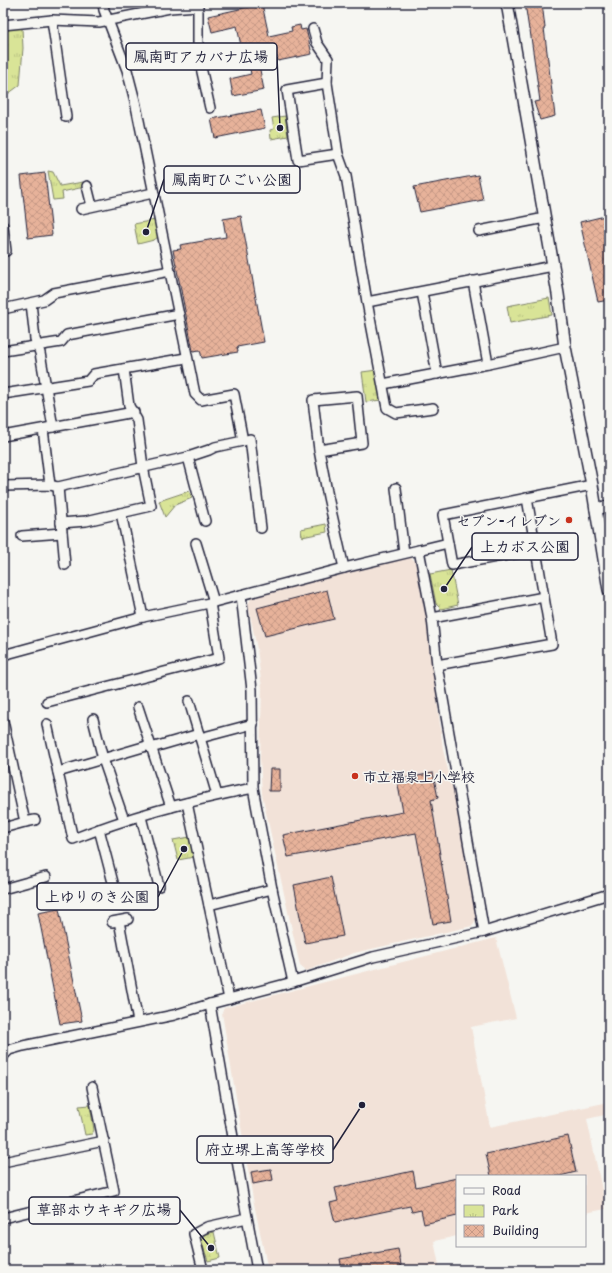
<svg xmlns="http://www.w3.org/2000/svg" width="612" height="1273" viewBox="0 0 612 1273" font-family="'Playpen Sans','Klee One',sans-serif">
<defs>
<pattern id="park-tufts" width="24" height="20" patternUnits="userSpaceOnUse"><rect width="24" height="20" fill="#d9e497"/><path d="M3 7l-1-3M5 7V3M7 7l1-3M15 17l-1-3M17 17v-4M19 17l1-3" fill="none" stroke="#bac383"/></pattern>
<pattern id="building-cross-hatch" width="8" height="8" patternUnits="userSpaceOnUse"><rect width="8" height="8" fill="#e7b29a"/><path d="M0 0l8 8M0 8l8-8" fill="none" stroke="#c69986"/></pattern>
</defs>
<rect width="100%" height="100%" fill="#f6f6f2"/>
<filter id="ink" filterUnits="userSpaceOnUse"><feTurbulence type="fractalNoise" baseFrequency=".025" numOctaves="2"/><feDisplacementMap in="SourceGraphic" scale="8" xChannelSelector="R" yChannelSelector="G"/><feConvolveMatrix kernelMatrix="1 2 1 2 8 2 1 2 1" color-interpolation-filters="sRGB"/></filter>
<g filter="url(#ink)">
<g fill="#f2e2d8">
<polygon points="409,556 415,561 429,631 443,750 456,802 476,920 472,926 354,953 306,971 300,966 262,794 260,758 262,688 257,649 248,604 252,597"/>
<polygon points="496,938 516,1018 471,1027 490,1127 609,1102 609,1114 587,1119 606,1209 585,1213 585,1176 457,1176 457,1236 434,1241 440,1270 268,1270 253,1199 222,1013 224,1008"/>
</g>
<g fill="url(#park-tufts)" stroke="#7e8369">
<polygon points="22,28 23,48 20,85 8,94 3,44 3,30"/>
<polygon points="285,116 288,136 271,139 270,130 274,129 272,118"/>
<polygon points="48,171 53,172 60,186 83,182 84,187 62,192 63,199 53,200"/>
<polygon points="155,220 158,237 154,240 138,244 134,224"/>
<polygon points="549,298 552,315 510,323 507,306"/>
<polygon points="377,370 381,400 366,402 362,372"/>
<polygon points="189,491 192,498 175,505 165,517 159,501"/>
<polygon points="326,524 327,532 302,537 301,529"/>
<polygon points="451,570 458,605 441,609 436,604 430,574"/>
<polygon points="190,837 194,857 178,860 173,840"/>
<polygon points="90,1105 94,1130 92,1134 85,1135 79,1106"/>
<polygon points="214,1232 220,1258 208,1261 201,1240 205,1234"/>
</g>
<g fill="url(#building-cross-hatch)" stroke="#22223b">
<polygon points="525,3 542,3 545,28 544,28 555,116 540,120 534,102 540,101 530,30 529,30"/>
<polygon points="262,4 269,36 292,31 291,27 300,25 301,30 306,29 312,54 278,61 277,56 258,60 264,90 233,96 230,79 251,74 246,50 242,51 237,26 212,32 208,16"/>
<polygon points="261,110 265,128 215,138 211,119"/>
<polygon points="45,173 52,235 28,238 21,176"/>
<polygon points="478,175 483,200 420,212 414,187"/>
<polygon points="609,215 609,300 598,302 580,222"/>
<polygon points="241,216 264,342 237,347 238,352 202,358 200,350 193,351 173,250 181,249 180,245 226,237 223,219"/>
<polygon points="327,590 334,619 265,636 257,608"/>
<polygon points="270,769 280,769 280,791 269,791"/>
<polygon points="433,773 438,798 431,800 451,921 433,924 416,833 288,857 283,835 403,812 397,780"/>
<polygon points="331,877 343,936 305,943 294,885"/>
<polygon points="59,909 82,1021 60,1024 38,913"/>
<polygon points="568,1136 576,1172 560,1176 491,1176 486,1154"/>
<polygon points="271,1169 273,1180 253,1184 251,1172"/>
<polygon points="413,1171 416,1187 457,1178 457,1216 424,1224 421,1210 412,1212 410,1206 335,1222 330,1203 338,1201 335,1188"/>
<polygon points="398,1249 402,1270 342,1270 340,1259"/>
</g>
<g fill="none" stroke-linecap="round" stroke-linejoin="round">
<g stroke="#22223b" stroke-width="12">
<g id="minor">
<polyline points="103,3 104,10 127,70 135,101 195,394 201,400 234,394 243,441 250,439 261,528"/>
<polyline points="52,20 66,117"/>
<polyline points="3,25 52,20 99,22 170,8 198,6 198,54 210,108"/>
<polyline points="313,29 317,43 328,59 327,83 338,154 346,176 367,302 387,408 396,413 433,408"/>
<polyline points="327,83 287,90 298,160 338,154"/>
<polyline points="87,186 92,206"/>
<polyline points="81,209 153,193"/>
<polyline points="3,226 6,251"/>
<polyline points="479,231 545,218"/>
<polyline points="473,281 488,364"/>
<polyline points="422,292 437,374"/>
<polyline points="367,302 553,266"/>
<polyline points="31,303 35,339 40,353 53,427"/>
<polyline points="3,309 44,300 54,293 170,271"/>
<polyline points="3,351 61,342 67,335 179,314"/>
<polyline points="383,384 488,364 565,347"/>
<polyline points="3,394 88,381 94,374 186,358"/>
<polyline points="43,429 50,485"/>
<polyline points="3,436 134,412"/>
<polyline points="319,450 362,443 357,396 313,400 319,450 328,497 344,568"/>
<polyline points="188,457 205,521"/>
<polyline points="3,486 50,485 58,487 188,457 209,450 215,447 243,441"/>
<polyline points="58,487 65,565"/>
<polyline points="396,488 404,553"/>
<polyline points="121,513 143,617"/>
<polyline points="61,523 86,521 151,506 143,467 137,420 129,406 124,369"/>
<polyline points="22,536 62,533"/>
<polyline points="196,543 214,602"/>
<polyline points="448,543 452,565 536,550"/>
<polyline points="419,550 448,543 443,515 592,485"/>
<polyline points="241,595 252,690 253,788 272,889 293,982"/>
<polyline points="432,618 544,597"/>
<polyline points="3,655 143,617 214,602 344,568 419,550 432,618 437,665 484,932"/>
<polyline points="437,665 552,644 527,498"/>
<polyline points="189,701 217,795"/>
<polyline points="47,702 219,658 210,603"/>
<polyline points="138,707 171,807"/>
<polyline points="93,719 103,759 124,820"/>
<polyline points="3,721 25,822 3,828"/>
<path d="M 47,724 L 73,839 C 131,816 192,800 253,788"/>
<polyline points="200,738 253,724"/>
<polyline points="151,748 199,734"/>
<polyline points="58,772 150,745"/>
<polyline points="187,803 229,999"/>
<polyline points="141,817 159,886"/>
<polyline points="25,822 35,820"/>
<polyline points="99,829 116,894"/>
<polyline points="3,889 46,877"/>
<polyline points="209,905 272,889"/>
<polyline points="119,921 138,1022"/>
<polyline points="112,922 128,919"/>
<polyline points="210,1004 244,1201 257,1270"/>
<polyline points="3,1056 9,1050 23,1046 174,1015 210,1004 293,982 373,957 484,932 609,894"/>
<polyline points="3,1162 104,1141"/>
<polyline points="3,1218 114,1191 92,1087"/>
<polyline points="203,1270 194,1234 207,1227 247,1218"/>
</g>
</g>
<g stroke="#22223b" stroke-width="14">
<g id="tertiary">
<polyline points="507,3 558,294 565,347 592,485 609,590"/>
<polyline points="596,509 609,506"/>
</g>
</g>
<use href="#minor" stroke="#f6f6f2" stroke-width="9"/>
<use href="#tertiary" stroke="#f6f6f2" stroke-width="11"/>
</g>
</g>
<g fill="#c8321e" stroke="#f6f6f2" stroke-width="1.5">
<circle cx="569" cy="520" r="4"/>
<circle cx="355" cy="776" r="4"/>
</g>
<g text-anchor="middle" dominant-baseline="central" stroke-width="3" stroke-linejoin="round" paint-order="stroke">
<g font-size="14" font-weight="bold" fill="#22223b" stroke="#f6f6f2" text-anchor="end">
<text x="561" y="520">セブン-イレブン</text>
<text x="363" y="776" text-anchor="start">市立福泉上小学校</text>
</g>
</g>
<path fill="none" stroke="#22223b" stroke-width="1.5" d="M280 128L277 57M146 232L164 179M444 589L472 547M184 849L158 897M362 1105L333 1150M211 1248L180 1210"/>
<g fill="#22223b" stroke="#f6f6f2" stroke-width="1.5">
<circle cx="280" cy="128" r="4"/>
<circle cx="146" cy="232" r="4"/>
<circle cx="444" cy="589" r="4"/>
<circle cx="184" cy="849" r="4"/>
<circle cx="362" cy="1105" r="4"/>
<circle cx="211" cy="1248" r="4"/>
</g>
<g fill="#f6f6f2" stroke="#22223b" stroke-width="1.5">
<rect x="126" y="43" width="151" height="27" rx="4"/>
<rect x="164" y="166" width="136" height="27" rx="4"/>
<rect x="472" y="533" width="106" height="27" rx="4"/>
<rect x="37" y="883" width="121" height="27" rx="4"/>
<rect x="197" y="1136" width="136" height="27" rx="4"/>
<rect x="29" y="1197" width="151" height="27" rx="4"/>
</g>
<g font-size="15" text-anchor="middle" font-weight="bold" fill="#22223b">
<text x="201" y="62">鳳南町アカバナ広場</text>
<text x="232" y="185">鳳南町ひごい公園</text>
<text x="525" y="552">上カボス公園</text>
<text x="97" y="902">上ゆりのき公園</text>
<text x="265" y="1155">府立堺上高等学校</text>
<text x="104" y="1215">草部ホウキギク広場</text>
</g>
<rect width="612" height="1273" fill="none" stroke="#f6f6f2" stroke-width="16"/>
<rect x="8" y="8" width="596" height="1257" fill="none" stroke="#22223b" stroke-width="1.5" filter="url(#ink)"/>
<rect x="456" y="1175" width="130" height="72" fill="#f6f6f2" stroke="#a1a1a9"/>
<rect x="464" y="1188" width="20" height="6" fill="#f6f6f2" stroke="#a1a1a9"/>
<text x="492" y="1195" font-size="12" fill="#22223b">Road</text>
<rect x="464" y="1205" width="20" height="12" fill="url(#park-tufts)" stroke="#a1a1a9"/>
<text x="492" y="1215" font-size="12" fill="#22223b">Park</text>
<rect x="464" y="1225" width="20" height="12" fill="url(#building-cross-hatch)" stroke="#a1a1a9"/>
<text x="492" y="1235" font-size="12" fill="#22223b">Building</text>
</svg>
